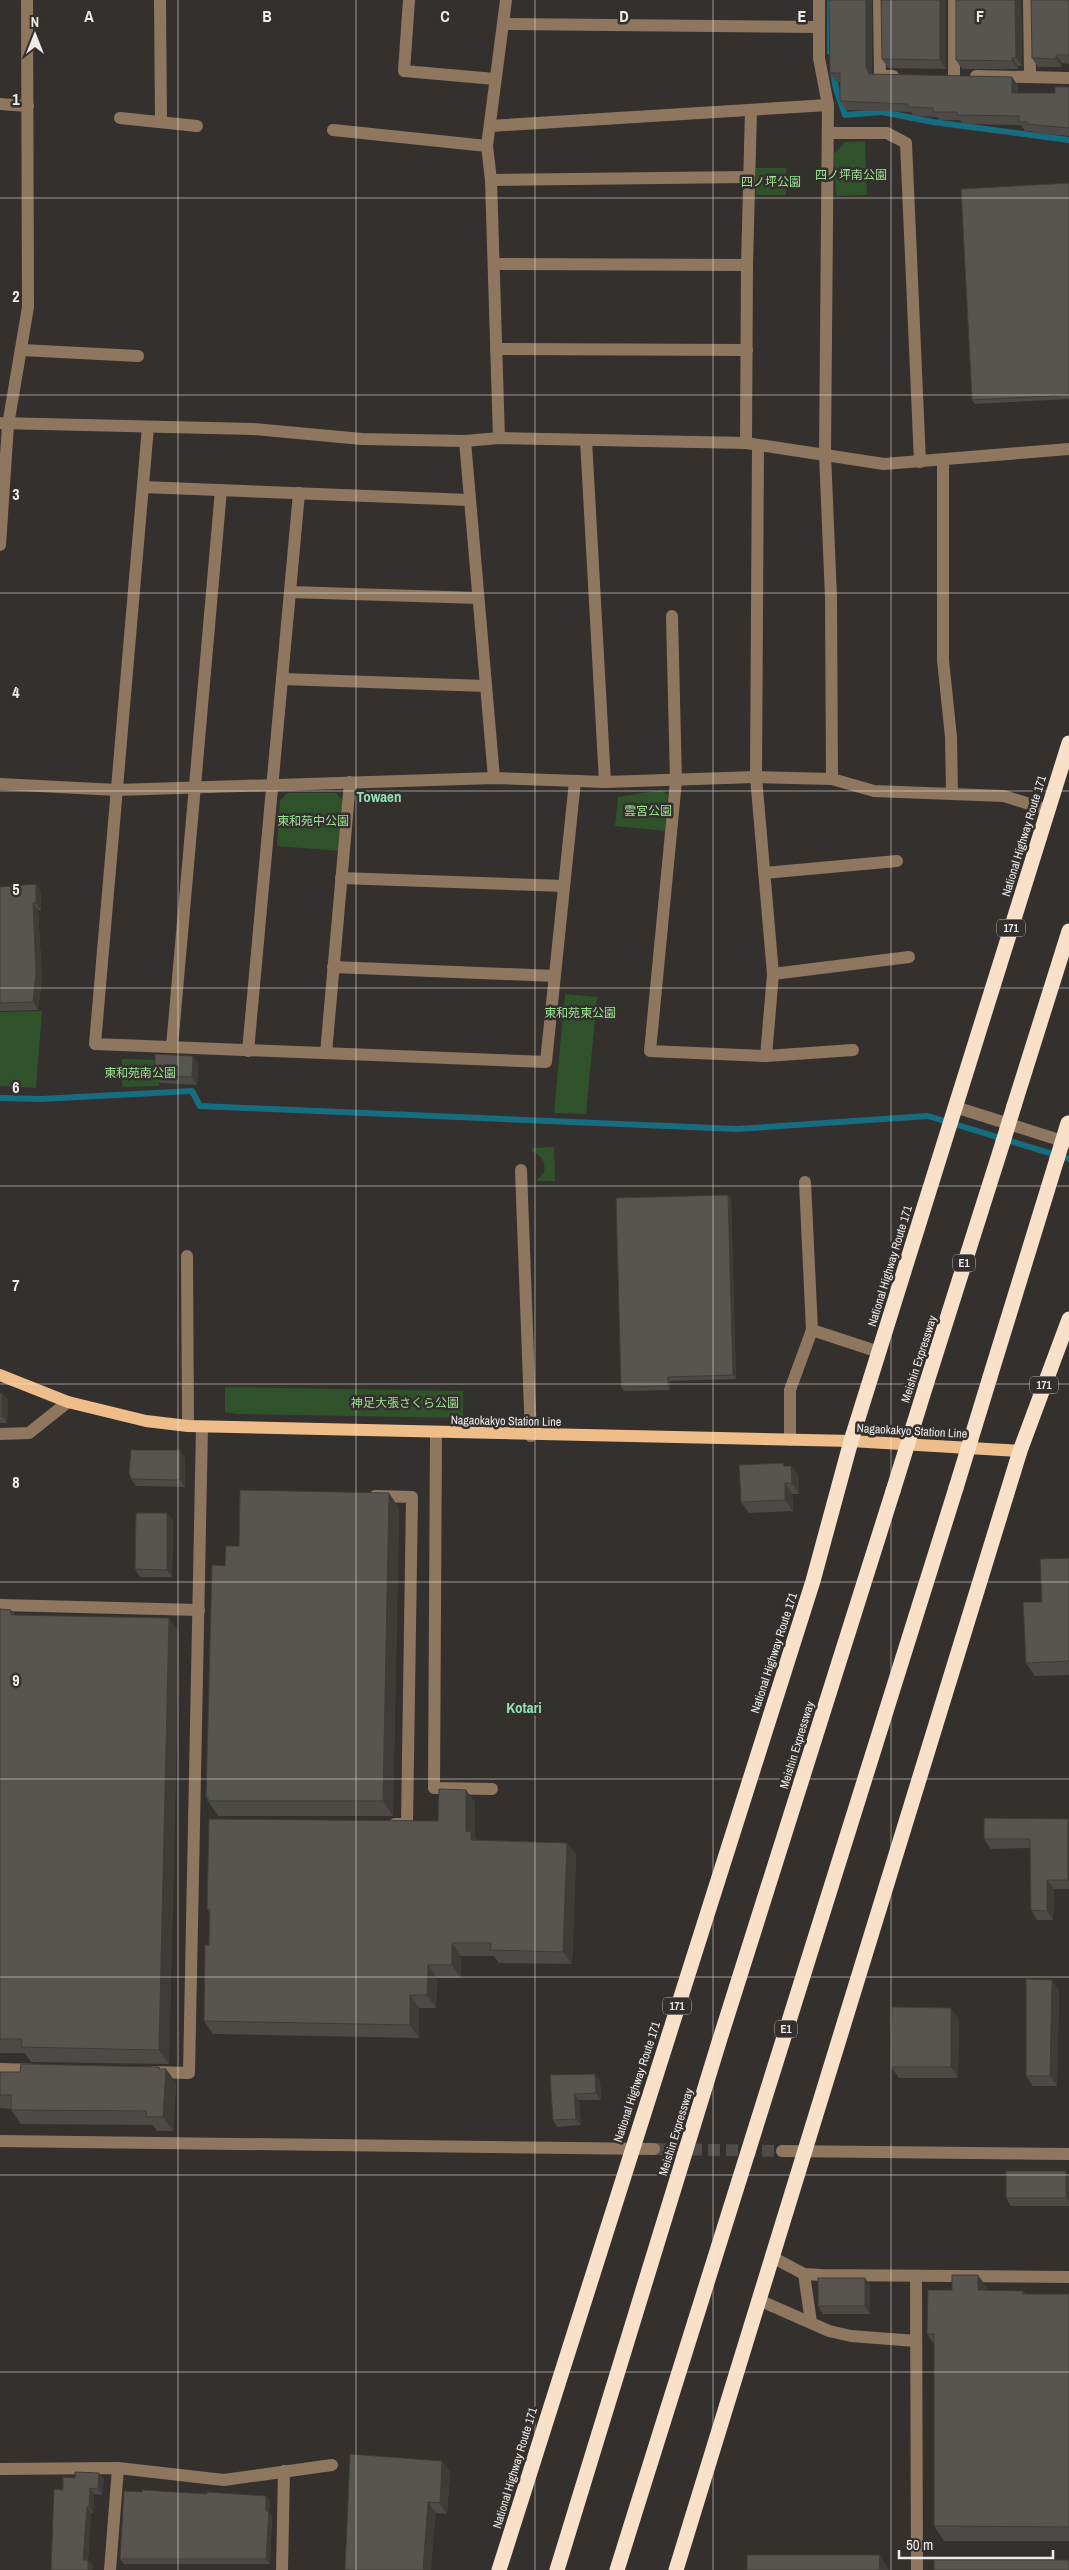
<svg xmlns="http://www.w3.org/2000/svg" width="1069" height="2570" viewBox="0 0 1069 2570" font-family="'Archivo Narrow','Noto Sans JP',sans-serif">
<rect width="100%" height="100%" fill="#33302d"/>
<g fill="#2f522b">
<polygon points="865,141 867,195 836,196 834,154 845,142"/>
<rect x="756" y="168" width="30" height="27"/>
<polygon points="662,790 668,795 665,831 615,826 618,797"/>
<polygon points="287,793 336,793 343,801 339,851 277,846 280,801"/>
<polygon points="565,994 597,997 586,1114 554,1113"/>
<polygon points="42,1011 36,1088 0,1086 0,1012"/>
<polygon points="122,1059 159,1060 159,1086 122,1087"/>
<path d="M 554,1147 L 555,1181 L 536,1181 L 544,1173 C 546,1162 542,1156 532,1151 L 532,1148 Z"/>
<polygon points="225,1387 463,1391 463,1418 237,1414 225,1412"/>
</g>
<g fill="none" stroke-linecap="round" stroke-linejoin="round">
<g stroke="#176d80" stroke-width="6">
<polyline points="830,0 830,52"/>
<polyline points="833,72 836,89 845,115 882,112 933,122 1069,140"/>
<polyline points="0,1098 41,1099 192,1091 200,1106 737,1129 928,1116 1069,1159"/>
</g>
<polyline stroke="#4f4c49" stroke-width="12" stroke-dasharray="12 6" stroke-linecap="butt" points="654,2149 782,2151"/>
<g stroke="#8f775f" stroke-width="12">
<polyline points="160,0 161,121"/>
<polyline points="409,0 404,71 495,79"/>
<polyline points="819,0 819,58 828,105 825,454 831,597 832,779"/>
<polyline points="879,0 880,76 893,76"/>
<polyline points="1029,0 1030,76"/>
<polyline points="505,24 817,27"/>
<polyline points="954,76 954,0"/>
<polyline points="976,76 1069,78"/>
<polyline points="0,104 28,106"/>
<polyline points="120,118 197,126"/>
<polyline points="490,126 828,105"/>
<polyline points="333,130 487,146"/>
<polyline points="828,133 887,133 906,143 920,462"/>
<polyline points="491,180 748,177"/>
<polyline points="494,264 747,265"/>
<polyline points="496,349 747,350"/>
<polyline points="22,350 138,356"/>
<polyline points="0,423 253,429 362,439 465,441 499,438 746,443 884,464 1069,449"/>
<polyline points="148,427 95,1044 546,1062 575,781"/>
<polyline points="499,438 491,180 487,146 506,0"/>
<polyline points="586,440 605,782"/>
<polyline points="465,441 494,778"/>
<polyline points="746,443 747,265 751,110"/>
<polyline points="758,446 756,777 773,974 766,1056"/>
<polyline points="943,460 943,660 951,737 952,793"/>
<polyline points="143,487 469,500"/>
<polyline points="0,545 8,425 28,307 27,0"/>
<polyline points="290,592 478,598"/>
<polyline points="672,616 676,781 650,1051 766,1056 853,1050"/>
<polyline points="282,679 486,686"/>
<polyline points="0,784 117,790 494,778 605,782 756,777 832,779 874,791 1004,796 1048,810"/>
<polyline points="764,873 897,861"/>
<polyline points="341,878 564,886"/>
<polyline points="333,967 555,976"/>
<polyline points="773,974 909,957"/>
<polyline points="172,1047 221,490"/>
<polyline points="248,1051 299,493"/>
<polyline points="326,1053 350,782"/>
<polyline points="955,1107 1069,1143"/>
<polyline points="521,1170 531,1436"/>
<polyline points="805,1182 812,1330 879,1352"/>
<polyline points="187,1256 188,1426"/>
<polyline points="436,1433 434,1788 492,1789"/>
<polyline points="0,1434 29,1433 68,1402"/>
<polyline points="790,1440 790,1390 812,1330"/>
<polyline points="375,1496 412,1497 407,1824 395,1824"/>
<polyline points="0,1605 199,1610"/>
<polyline points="0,2069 38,2070"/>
<polyline points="153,2072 189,2073 202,1427"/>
<polyline points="0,2141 654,2149"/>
<polyline points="782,2151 1069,2154"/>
<polyline points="774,2258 804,2274 822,2275 1069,2277"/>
<polyline points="804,2274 811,2322"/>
<polyline points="916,2276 917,2570"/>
<polyline points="761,2301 829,2331 851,2336 916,2341"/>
<polyline points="0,2469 118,2468 224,2480 332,2465"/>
<polyline points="110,2570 118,2468"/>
<polyline points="282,2570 284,2471"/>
</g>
<polyline stroke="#eebd8a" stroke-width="12" points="0,1375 68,1402 146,1421 188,1426 851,1441 1020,1451"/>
<g stroke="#f9e0c9" stroke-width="15">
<polyline points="1014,1106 1069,931"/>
<polyline points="990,1377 1057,1159"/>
<polyline points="926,1385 1003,1142"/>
<polyline points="499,2570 813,1581 851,1441 1069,743"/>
<polyline points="557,2570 719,2042 893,1491"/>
<polyline points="617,2570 956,1488"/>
<polyline points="676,2570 1020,1451 1069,1319"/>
</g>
<g stroke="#f9e0c9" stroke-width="15">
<polyline points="1003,1142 1014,1106"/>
<polyline points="1057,1159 1068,1123"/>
<polyline points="956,1488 990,1377"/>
<polyline points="893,1491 926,1385"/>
</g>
</g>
<g fill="#4c4946">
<polygon points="829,0 872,0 872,74 1012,77 1018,86 1018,93 1055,93 1069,87 1069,136 1034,133 1032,131 1025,131 1021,125 963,124 960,120 939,120 937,117 914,116 911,112 846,110 840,101 840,82 836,82 830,73"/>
<polygon points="946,0 946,69 888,68 882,59"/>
<polygon points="956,0 1021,0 1022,66 1018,66 1018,69 962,69 956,60"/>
<polygon points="1069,0 1069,64 1062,63 1062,67 1038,67 1032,58"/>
<polygon points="1069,183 1069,399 975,404 972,400"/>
<polygon points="36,884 41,892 41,910 38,910 42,979 38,1010 0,1011 0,887"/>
<polygon points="193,1056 198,1063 197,1085 160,1083 155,1076"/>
<polygon points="731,1198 736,1379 670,1381 670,1390 624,1391 621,1387"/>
<polygon points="0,1393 2,1393 8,1400 7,1423 0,1423"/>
<polygon points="180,1450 185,1458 185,1487 136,1486 131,1479"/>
<polygon points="785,1466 791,1466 799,1477 799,1494 792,1494 793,1511 749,1513 741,1502"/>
<polygon points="399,1508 393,1816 218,1816 208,1801 208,1800 206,1797 225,1566 239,1546"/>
<polygon points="167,1513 173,1521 172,1577 140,1577 135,1569"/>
<polygon points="1069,1558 1069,1675 1035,1676 1026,1663 1042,1602"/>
<polygon points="0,1609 11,1610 15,1615 179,1632 169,2064 31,2062 25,2053 0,2053"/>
<polygon points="475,1802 475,1838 477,1840 567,1843 576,1855 572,1964 499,1963 494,1956 461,1956 461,1978 437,1978 436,2008 419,2008 419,2038 213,2034 204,2021 209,1945 209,1912 207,1909 438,1821"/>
<polygon points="1068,1819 1069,1889 1054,1889 1053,1920 1037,1920 1031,1910 1030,1848 991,1849 984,1839"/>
<polygon points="1059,1990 1057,2086 1033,2086 1026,2076"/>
<polygon points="959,2019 958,2078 899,2078 891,2067"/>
<polygon points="159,2067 160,2069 166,2069 176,2083 173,2131 157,2131 153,2125 21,2124 11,2110 11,2109 0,2108 0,2072 20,2072"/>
<polygon points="550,2075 600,2080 601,2100 579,2100 581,2125 557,2127 553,2120"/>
<polygon points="1069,2175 1069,2206 1011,2206 1006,2198"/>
<polygon points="870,2285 870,2314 823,2314 818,2306"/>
<polygon points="988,2289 988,2290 1023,2291 1026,2294 1069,2294 1069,2541 944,2541 934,2526 934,2344 927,2334 952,2290"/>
<polygon points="442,2461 450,2472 447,2514 436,2513 345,2570"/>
<polygon points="99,2473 104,2479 102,2495 94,2494 93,2513 91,2513 88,2560 93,2566 92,2570 51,2570 63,2490 75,2478"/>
<polygon points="207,2494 266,2496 270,2501 269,2512 272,2516 270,2564 124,2564 120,2559"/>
</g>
<g fill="#3e3c39">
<polygon points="866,0 872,0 872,76 869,74 866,67"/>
<polygon points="940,0 946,0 946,69 940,60"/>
<polygon points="1015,0 1021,0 1022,66 1016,58"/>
<polygon points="1056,55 1062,63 1062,67 1056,59"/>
<polygon points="1012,58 1018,66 1018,69 1012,61"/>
<polygon points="1012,77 1018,86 1018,102 1012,93"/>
<polygon points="36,884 41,892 41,910 36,903"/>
<polygon points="33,903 38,910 42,979 38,1010 33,1002"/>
<polygon points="193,1056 198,1063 197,1085 192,1077"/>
<polygon points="728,1195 731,1198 736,1379 733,1375"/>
<polygon points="668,1377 670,1381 670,1390 668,1386"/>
<polygon points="2,1393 8,1400 7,1423 2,1416"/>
<polygon points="180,1450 185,1458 185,1487 180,1480"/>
<polygon points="791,1466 799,1477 799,1494 792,1483"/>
<polygon points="785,1483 792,1494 793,1511 785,1500"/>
<polygon points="389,1493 399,1508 393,1816 383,1801"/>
<polygon points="167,1513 173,1521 172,1577 167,1570"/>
<polygon points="169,1618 179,1632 169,2064 159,2050"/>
<polygon points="466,1790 475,1802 475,1838 480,1844 471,1840 466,1831"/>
<polygon points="1068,1819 1069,1819 1069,1882 1068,1880"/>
<polygon points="567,1843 576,1855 572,1964 563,1952"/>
<polygon points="1047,1880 1054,1889 1053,1920 1047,1911"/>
<polygon points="452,1943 461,1956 461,1978 452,1965"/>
<polygon points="428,1965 437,1978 436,2008 427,1995"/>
<polygon points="1052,1980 1059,1990 1057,2086 1050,2076"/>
<polygon points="410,1995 419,2008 419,2038 410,2025"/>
<polygon points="951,2008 959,2019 958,2078 951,2067"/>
<polygon points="159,2067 165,2076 166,2069 176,2083 173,2131 163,2117"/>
<polygon points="595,2074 600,2080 601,2100 596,2093"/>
<polygon points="574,2094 579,2100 581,2125 576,2119"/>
<polygon points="1066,2171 1069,2175 1069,2202 1066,2198"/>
<polygon points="978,2275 988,2289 988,2305 978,2290"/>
<polygon points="865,2278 870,2285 870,2314 865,2306"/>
<polygon points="442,2461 450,2472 447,2514 440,2503"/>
<polygon points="99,2473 104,2479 102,2495 98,2489"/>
<polygon points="90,2488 94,2494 93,2513 89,2507"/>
<polygon points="266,2496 270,2501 269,2512 272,2516 270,2564 266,2559"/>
<polygon points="428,2502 436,2513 431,2570 423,2570"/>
<polygon points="87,2507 91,2513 87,2566 83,2560"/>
<polygon points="880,2555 889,2570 879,2570"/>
<polygon points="88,2560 93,2566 92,2570 88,2570"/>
</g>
<g fill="#585551" stroke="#3e3c39">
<polygon points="829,0 866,0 866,67 869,74 1012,77 1012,93 1055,93 1055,87 1069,87 1069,128 1027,124 1027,122 1019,122 1019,116 957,115 957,112 933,112 933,108 908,107 908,104 840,101 840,73 830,73"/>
<polygon points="881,0 940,0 940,60 882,59"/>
<polygon points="956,0 1015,0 1016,58 1012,58 1012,61 956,60"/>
<polygon points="1031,0 1069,0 1069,55 1056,55 1056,59 1032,58"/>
<polygon points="1069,183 1069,395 972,400 961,189"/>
<polygon points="36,884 36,903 33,903 36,972 33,1002 0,1003 0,887"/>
<polygon points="155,1054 193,1056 192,1077 155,1076"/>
<polygon points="728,1195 733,1375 668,1377 668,1386 621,1387 616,1198"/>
<rect x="0" y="1393" width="2" height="23"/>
<polygon points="131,1450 180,1450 180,1480 131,1479 129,1472"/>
<polygon points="783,1463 784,1466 791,1466 792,1483 785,1483 785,1500 741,1502 739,1465"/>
<polygon points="240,1490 389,1493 383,1801 208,1801 208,1797 206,1797 212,1565 225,1566 226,1546 239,1546"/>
<polygon points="136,1513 167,1513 167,1570 135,1569"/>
<polygon points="1069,1558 1069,1661 1026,1663 1023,1602 1042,1602 1040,1559"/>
<polygon points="0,1609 11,1610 11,1615 169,1618 159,2050 21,2047 22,2039 0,2039"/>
<polygon points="439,1789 466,1790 466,1831 471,1832 471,1840 567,1843 563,1952 490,1950 491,1943 452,1943 452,1965 428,1965 427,1995 410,1995 410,2025 204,2021 205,1945 209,1945 210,1909 207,1909 209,1819 438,1821"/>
<polygon points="984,1818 1068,1819 1068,1880 1047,1880 1047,1911 1031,1910 1030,1839 984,1839"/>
<polygon points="1026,1979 1052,1980 1050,2076 1026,2076"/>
<polygon points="892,2007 951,2008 951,2067 891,2067"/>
<polygon points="21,2064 159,2067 159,2069 166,2069 163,2117 147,2117 146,2111 11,2110 11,2095 0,2095 0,2072 20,2072"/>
<polygon points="595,2074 596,2093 574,2094 576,2119 553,2120 550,2075"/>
<rect x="1006" y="2171" width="60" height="27"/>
<polygon points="952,2275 978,2275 978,2290 1023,2291 1023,2294 1069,2294 1069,2527 934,2526 934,2334 927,2334 928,2290 952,2290"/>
<rect x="818" y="2278" width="47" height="28"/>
<polygon points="350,2454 442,2461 440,2503 428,2502 423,2570 345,2570"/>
<polygon points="75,2472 99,2473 98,2489 90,2488 89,2507 87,2507 83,2560 88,2560 88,2570 51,2570 54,2489 63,2490 63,2477 75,2478"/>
<polygon points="143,2490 207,2494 207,2492 266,2496 266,2511 269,2511 266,2559 120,2559 124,2491 142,2492"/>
<polygon points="747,2555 880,2555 879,2570 747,2570"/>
<rect x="934" y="2560" width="135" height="10"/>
</g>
<path fill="none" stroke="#eeecea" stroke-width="1" stroke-opacity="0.55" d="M 178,0 L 178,2570M 356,0 L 356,2570M 535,0 L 535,2570M 713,0 L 713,2570M 891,0 L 891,2570M 0,198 L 1069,198M 0,395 L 1069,395M 0,593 L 1069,593M 0,791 L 1069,791M 0,988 L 1069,988M 0,1186 L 1069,1186M 0,1384 L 1069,1384M 0,1582 L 1069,1582M 0,1779 L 1069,1779M 0,1977 L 1069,1977M 0,2175 L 1069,2175M 0,2372 L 1069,2372"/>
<g text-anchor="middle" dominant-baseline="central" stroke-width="5" stroke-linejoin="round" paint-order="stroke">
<g fill="#33302d" stroke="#b6b4b1" stroke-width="1">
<rect x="997" y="919.5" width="28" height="17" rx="4"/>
<rect x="953" y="1254.5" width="22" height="17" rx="4"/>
<rect x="1030" y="1376.5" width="28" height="17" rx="4"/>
<rect x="663" y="1997.5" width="28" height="17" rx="4"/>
<rect x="775" y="2020.5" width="22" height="17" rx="4"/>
</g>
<g font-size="11" font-weight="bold" fill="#eeecea">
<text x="1011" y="928">171</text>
<text x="964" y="1263">E1</text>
<text x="1044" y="1385">171</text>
<text x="677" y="2006">171</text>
<text x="786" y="2029">E1</text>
</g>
<g font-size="12" fill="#9be593" stroke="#33302d">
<text x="851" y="175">四ノ坪南公園</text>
<text x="771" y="182">四ノ坪公園</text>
<text x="648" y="811">雲宮公園</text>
<text x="313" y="821">東和苑中公園</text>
<text x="580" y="1013">東和苑東公園</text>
<text x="140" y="1073">東和苑南公園</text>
<text x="405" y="1403">神足大張さくら公園</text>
</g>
<g font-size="12" fill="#eeecea" stroke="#33302d">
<text transform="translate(1024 836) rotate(-73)">National Highway Route 171</text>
<text transform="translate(890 1266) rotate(-73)">National Highway Route 171</text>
<text transform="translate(919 1359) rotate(-72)">Meishin Expressway</text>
<text transform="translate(506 1421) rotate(1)">Nagaokakyo Station Line</text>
<text transform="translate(912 1431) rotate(3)">Nagaokakyo Station Line</text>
<text transform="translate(774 1653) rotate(-72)">National Highway Route 171</text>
<text transform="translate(797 1745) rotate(-73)">Meishin Expressway</text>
<text transform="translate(637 2082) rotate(-72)">National Highway Route 171</text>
<text transform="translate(676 2132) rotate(-73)">Meishin Expressway</text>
<text transform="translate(515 2468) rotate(-73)">National Highway Route 171</text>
</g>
<g font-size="15" font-weight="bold" fill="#91e1b5" stroke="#33302d">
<text x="379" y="796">Towaen</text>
<text x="524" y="1707">Kotari</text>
</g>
</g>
<g font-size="16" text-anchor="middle" font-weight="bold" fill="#eeecea" stroke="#33302d" stroke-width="5" stroke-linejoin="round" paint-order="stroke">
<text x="89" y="22">A</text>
<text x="267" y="22">B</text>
<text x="445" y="22">C</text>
<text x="624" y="22">D</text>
<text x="802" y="22">E</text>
<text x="980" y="22">F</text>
<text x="16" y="105">1</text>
<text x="16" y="302">2</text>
<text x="16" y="500">3</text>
<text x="16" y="698">4</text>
<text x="16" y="895">5</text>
<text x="16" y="1093">6</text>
<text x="16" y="1291">7</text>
<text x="16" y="1488">8</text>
<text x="16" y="1686">9</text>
</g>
<g transform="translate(35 35)" stroke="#33302d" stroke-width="4" paint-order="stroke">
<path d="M0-4L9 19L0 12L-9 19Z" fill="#eeecea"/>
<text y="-8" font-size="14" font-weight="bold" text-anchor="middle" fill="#eeecea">N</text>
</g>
<path d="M899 2550v8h154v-8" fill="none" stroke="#eeecea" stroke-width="2.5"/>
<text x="906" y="2550" font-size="15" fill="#eeecea" stroke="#33302d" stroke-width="4" paint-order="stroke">50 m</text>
</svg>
